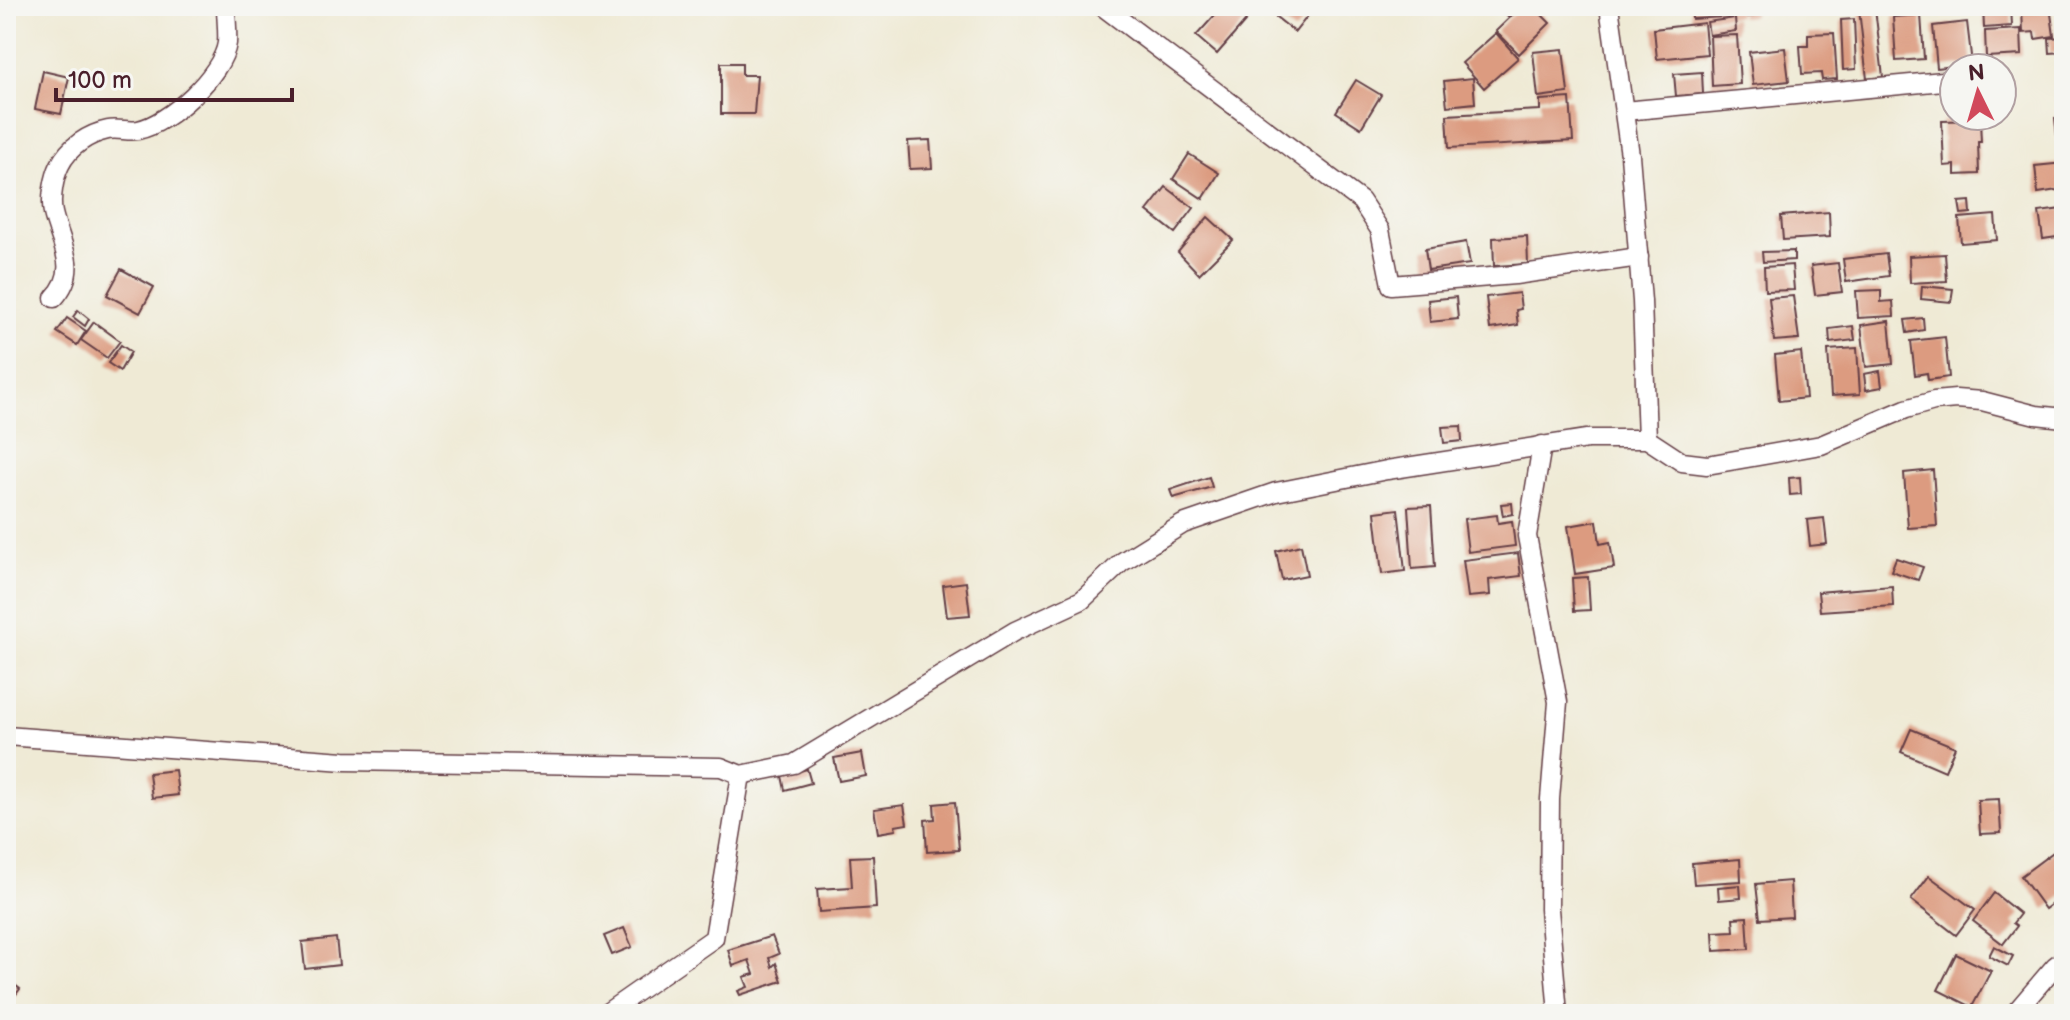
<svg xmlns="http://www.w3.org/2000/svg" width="2070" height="1020" viewBox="0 0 2070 1020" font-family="'Balsamiq Sans',sans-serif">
<rect width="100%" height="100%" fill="#f6f6f2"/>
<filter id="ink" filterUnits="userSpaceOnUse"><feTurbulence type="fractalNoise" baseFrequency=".0125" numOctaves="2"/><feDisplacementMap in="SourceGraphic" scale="16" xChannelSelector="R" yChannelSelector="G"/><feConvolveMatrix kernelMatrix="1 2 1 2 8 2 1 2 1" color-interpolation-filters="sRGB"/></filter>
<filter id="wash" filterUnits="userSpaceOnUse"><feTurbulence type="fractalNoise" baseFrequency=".006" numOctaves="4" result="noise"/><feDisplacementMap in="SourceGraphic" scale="32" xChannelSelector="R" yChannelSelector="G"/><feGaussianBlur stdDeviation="1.8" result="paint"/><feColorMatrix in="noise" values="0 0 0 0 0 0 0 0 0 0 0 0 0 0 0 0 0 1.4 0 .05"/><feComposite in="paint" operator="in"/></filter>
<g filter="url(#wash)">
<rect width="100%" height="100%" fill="#efead5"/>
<g id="blocks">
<g fill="#dc9b80">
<polygon points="1223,6 1241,6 1251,15 1217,54 1196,36"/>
<polygon points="1268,6 1310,6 1313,9 1295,32 1266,9"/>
<polygon points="1497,6 1519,6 1508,17"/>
<polygon points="1522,6 1533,6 1550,23 1519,54 1496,31"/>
<polygon points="1691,6 1738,6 1739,16 1692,19"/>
<polygon points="1740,6 1753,6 1754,16 1741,17"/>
<polygon points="2011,6 2012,26 1984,28 1983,7"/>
<polygon points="2022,6 2050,6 2054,36 2035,39 2034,32 2023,33"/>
<polygon points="1875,8 1883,77 1867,79 1859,10"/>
<polygon points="1921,15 1924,59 1896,61 1893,17"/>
<polygon points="1735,18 1736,31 1709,35 1707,22"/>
<polygon points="1854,19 1856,69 1843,70 1841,20"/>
<polygon points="1967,22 1972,64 1937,68 1933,26"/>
<polygon points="1704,23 1707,54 1657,59 1654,29"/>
<polygon points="2021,29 2022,55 1986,57 1985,31"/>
<polygon points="1496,33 1518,58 1484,88 1462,63"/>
<polygon points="1834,33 1837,79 1822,80 1821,73 1802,74 1800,46 1808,46 1808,34"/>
<polygon points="1737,35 1740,84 1712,86 1710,36"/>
<polygon points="2064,37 2064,52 2050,53 2049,38"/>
<polygon points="1785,48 1789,81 1753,85 1749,52"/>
<polygon points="1563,49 1568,93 1538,97 1533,52"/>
<polygon points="721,63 742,63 742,75 757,75 754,114 721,114"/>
<polygon points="43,71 69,77 61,114 35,109"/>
<polygon points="1702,72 1703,94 1676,96 1674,74"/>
<polygon points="1473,78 1475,103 1447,106 1444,81"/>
<rect x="2002" y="79" width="11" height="17"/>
<polygon points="1356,80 1381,95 1361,128 1336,112"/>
<polygon points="1570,98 1573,141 1449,148 1447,115 1540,110 1540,100"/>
<polygon points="2064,117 2064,154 2059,154 2055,118"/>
<polygon points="1980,120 1981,142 1978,142 1979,174 1955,175 1955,165 1944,166 1942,121"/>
<polygon points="930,140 932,168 910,169 908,141"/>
<polygon points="1189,154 1219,173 1203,199 1173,179"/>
<polygon points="2064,163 2064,189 2038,193 2035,166"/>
<polygon points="1166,187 1194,208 1175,233 1147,211"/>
<polygon points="1970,201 1971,213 1961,214 1959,202"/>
<polygon points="2062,209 2064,236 2043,239 2039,212"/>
<polygon points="1829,212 1830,237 1783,240 1781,216"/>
<polygon points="1995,215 1997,240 1961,243 1959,218"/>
<polygon points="1208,217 1233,240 1199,274 1178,252"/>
<polygon points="1527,236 1528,264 1494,266 1493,238"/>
<polygon points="1466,242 1470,264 1428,270 1425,249"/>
<polygon points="1794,251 1794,260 1763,262 1762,252"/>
<polygon points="1886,254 1889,276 1846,282 1843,259"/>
<polygon points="1945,254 1947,281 1910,283 1909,256"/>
<polygon points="1838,263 1842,292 1815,295 1811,266"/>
<polygon points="1792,265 1794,290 1765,291 1764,267"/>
<polygon points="121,269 154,287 140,313 107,295"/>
<polygon points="1922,286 1953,289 1951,302 1921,299"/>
<polygon points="1881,290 1881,302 1893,301 1894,316 1858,318 1856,291"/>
<polygon points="1519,293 1521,309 1516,310 1518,325 1490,329 1486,297"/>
<polygon points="1793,296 1799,339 1774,341 1769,298"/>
<polygon points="1456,297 1458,319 1430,322 1428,300"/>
<polygon points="78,310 89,319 85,326 73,317"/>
<polygon points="67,318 86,331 77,345 57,332"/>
<polygon points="1923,318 1924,330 1907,333 1905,320"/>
<polygon points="1889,321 1893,364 1866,367 1861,325"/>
<polygon points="94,322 120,341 107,358 81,340"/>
<polygon points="1853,326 1855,340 1830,343 1829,329"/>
<polygon points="1945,337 1949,377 1928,380 1927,373 1915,375 1911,341"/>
<polygon points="121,345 131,352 120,371 108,363"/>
<polygon points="1857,348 1860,394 1831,396 1828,350"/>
<polygon points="1801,352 1806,398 1779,401 1775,355"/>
<polygon points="1880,371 1882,387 1866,390 1864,374"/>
<polygon points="1461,426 1462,441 1444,443 1442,427"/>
<polygon points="1933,470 1937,526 1908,528 1904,473"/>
<polygon points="1209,477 1212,487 1173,498 1170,490"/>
<polygon points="1800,477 1801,494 1790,495 1789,478"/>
<polygon points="1512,503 1513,514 1503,516 1501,504"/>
<polygon points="1431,506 1435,567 1412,569 1408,507"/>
<polygon points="1398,509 1405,571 1382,574 1375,512"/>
<polygon points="1497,515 1498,523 1512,521 1515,546 1468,552 1464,519"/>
<polygon points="1824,518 1827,544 1810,546 1807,520"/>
<polygon points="1597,521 1600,544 1610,542 1614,568 1575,574 1568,526"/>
<polygon points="1301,545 1307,575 1282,580 1276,551"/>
<polygon points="1518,553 1521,576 1489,580 1490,595 1468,597 1463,560"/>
<polygon points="1896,558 1923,567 1918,580 1891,571"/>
<polygon points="1588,577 1590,610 1574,611 1572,578"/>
<polygon points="966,582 970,615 947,617 943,585"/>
<polygon points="1892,586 1893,606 1820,611 1818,592"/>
<polygon points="1911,729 1955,747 1945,771 1901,752"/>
<polygon points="862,753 866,776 839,781 834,758"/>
<polygon points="807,769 811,783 785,790 782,776"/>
<polygon points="175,770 178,795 152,798 149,773"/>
<polygon points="1999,799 2001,833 1980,834 1978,800"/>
<polygon points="955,802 959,850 927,852 925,820 935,819 934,804"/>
<polygon points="904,805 907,824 895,826 896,830 878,833 874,809"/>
<polygon points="2064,844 2064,878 2059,882 2064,889 2064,895 2045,909 2021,876"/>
<polygon points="873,856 876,908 819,912 817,889 852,887 850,857"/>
<polygon points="1740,859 1741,881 1694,884 1692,863"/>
<polygon points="1929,876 1975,910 1956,935 1911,900"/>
<polygon points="1790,881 1792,917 1760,919 1756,884"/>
<polygon points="1740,885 1741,898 1719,900 1718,887"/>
<polygon points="1994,893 2020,914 2013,923 2017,926 2003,944 1973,921"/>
<polygon points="1747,917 1749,949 1714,951 1713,932 1734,931 1733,918"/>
<polygon points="624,928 632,947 612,955 604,936"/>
<polygon points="772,936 779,954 769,958 772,967 776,963 782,981 740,995 738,991 748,987 744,977 754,974 749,960 733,966 728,950"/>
<polygon points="336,938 339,965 305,969 302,942"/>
<polygon points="1994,946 2013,956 2008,966 1989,956"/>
<polygon points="1956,954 1991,971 1972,1007 1938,990"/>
<polygon points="6,978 20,989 6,1007"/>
</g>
</g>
</g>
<g filter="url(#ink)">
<use href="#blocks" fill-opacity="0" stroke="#633d44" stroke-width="2"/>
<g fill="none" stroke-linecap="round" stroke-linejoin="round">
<g stroke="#633d44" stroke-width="21">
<g id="minor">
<polyline points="1102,6 1361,201 1380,230 1391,285 1515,275 1639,257"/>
<polyline points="1609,6 1630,155 1642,301 1647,439"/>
<polyline points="1624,111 1954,80"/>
<path d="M 54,298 C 81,269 60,244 53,213 C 50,199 54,177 60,165 C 69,147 88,134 108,130 C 118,128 129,132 138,130 C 169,124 223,74 227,43 C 228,31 226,18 226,6"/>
<polyline points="1542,445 1527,536 1558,702 1550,799 1549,909 1558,1014"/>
<polyline points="6,736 344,761 721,767 741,775"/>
<polyline points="605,1014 714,938 741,775 794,764 1015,631 1082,600 1122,562 1183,524 1276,492 1387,470 1587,439 1647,439 1682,462 1707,465 1821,445 1906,409 1934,401 1956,399 1982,401 2036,415 2064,418"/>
<polyline points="2014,1014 2055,966 2064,959"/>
</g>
</g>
<use href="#minor" stroke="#fff" stroke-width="18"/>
</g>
</g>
<rect width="2070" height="1020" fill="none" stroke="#f6f6f2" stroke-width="32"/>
<g transform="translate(1978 92) rotate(355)"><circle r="38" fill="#f6f6f2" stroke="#b1a0a2" stroke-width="2"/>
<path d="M0-6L14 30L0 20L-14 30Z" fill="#d1495b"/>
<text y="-12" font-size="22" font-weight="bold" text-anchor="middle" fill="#4a1f2b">N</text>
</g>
<path d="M56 88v12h236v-12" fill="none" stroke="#4a1f2b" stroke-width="4"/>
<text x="68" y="88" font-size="24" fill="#4a1f2b" stroke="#f6f6f2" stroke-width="6" paint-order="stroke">100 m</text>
</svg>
